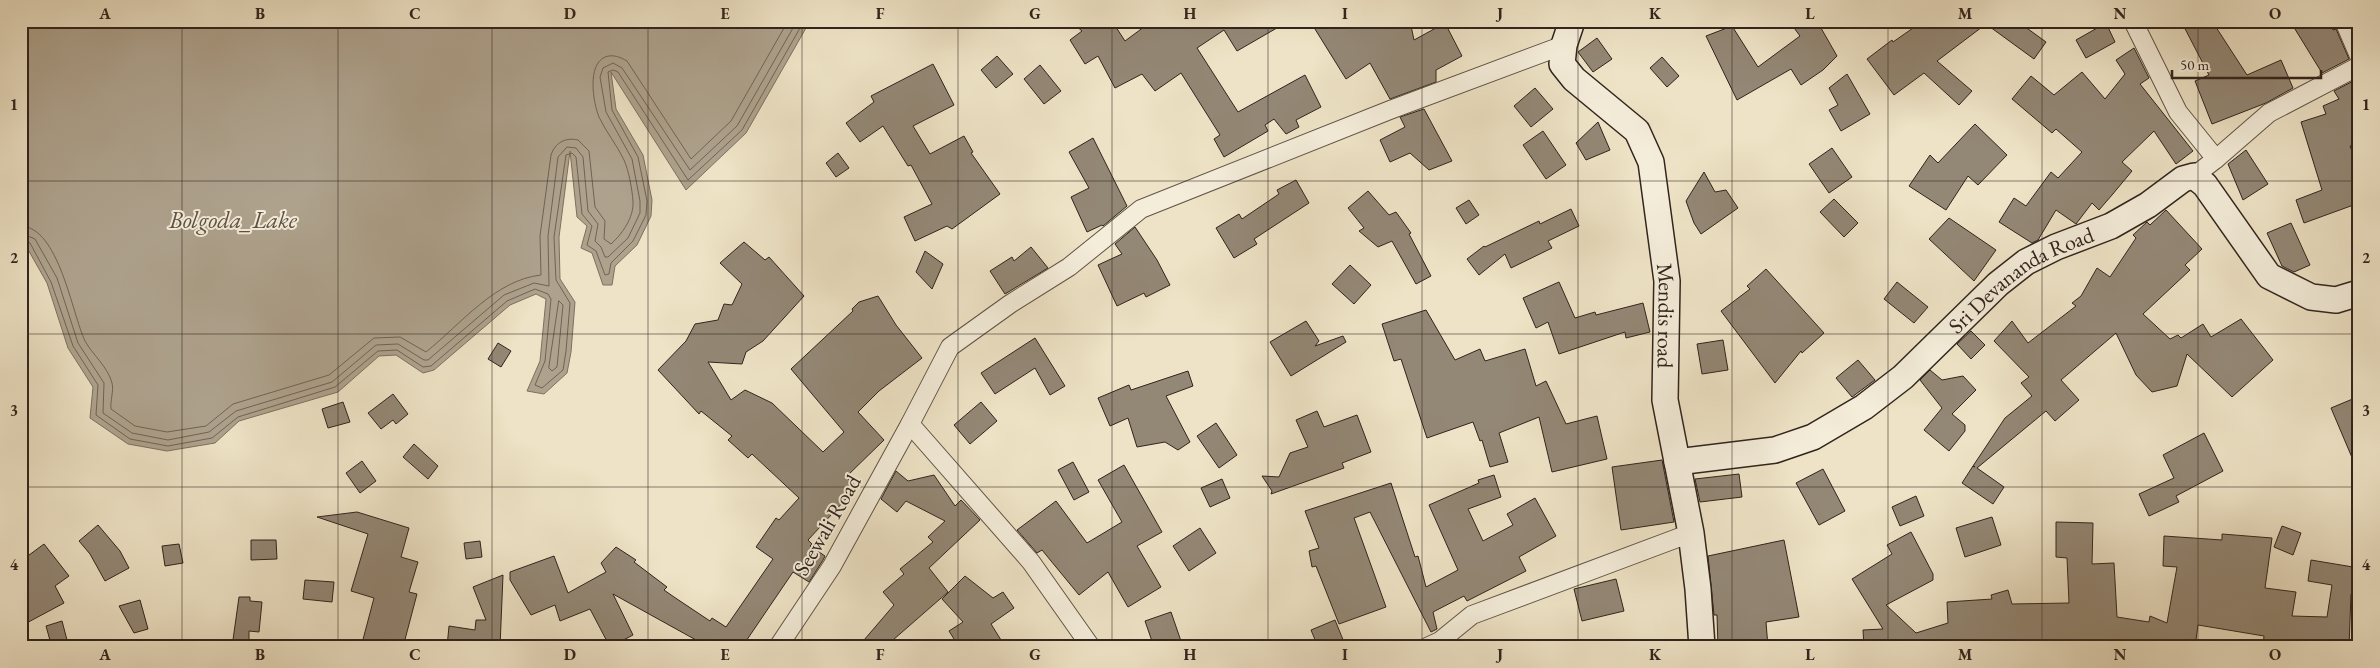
<svg xmlns="http://www.w3.org/2000/svg" width="2380" height="668" viewBox="0 0 2380 668" font-family="'EB Garamond',serif">
<rect width="100%" height="100%" fill="#eee3c6"/>
<filter id="stains"><feTurbulence type="fractalNoise" baseFrequency=".004" numOctaves="4"/><feColorMatrix values="0 0 0 0 .2 0 0 0 0 .09 0 0 0 0 .02 0 0 0 .5 -.17"/></filter>
<radialGradient id="worn" r=".72"><stop offset=".6" stop-color="#630" stop-opacity="0"/><stop offset="1" stop-color="#630" stop-opacity=".3"/></radialGradient>
<polygon fill="#aea28d" stroke="#7c7060" points="21,21 810,21 746,133 686,190 611,72 616,109 643,155 652,200 651,216 637,245 615,266 612,285 603,285 592,253 581,248 587,226 577,217 570,151 559,237 560,279 575,302 571,352 567,373 544,394 527,391 540,361 546,299 536,294 510,305 434,370 423,373 396,355 379,356 338,392 239,421 215,443 167,451 128,444 90,418 93,387 68,348 47,283 26,246 21,244"/>
<g fill="none" stroke-linecap="round" stroke-linejoin="round">
<g stroke="#706355" stroke-width="1">
<path d="M 21,226 C 59,227 72,314 85,341 C 92,354 108,367 112,383 C 114,391 110,401 111,409 L 135,426 L 167,432 L 206,426 L 233,404 L 329,375 L 374,338 L 400,337 L 426,352 C 461,324 495,280 541,275 L 540,236 L 551,155 C 555,143 565,137 578,140 L 589,151 L 595,207 L 605,221 L 604,239 L 611,244 C 622,234 634,218 633,201 C 632,189 629,171 624,160 C 617,145 606,132 599,117 C 593,102 587,65 605,57 C 613,54 620,57 627,61 L 691,159 L 731,121 L 788,21"/>
<polyline points="21,233 35,239 57,278 78,343 104,383 103,413 132,433 168,440 209,432 236,411 332,382 376,345 398,344 424,360 428,360 504,295 534,283 549,286 548,236 558,157 567,147 576,148 583,157 588,211 598,224 595,241 601,247 605,257 608,257 628,238 640,213 640,201 632,159 606,112 600,77 603,68 613,63 622,68 690,170 737,126 797,21"/>
<polyline points="21,239 30,243 51,282 73,346 98,385 96,415 130,439 168,446 212,438 238,417 335,387 378,351 397,350 423,367 431,366 507,301 535,289 548,294 551,299 545,361 535,385 542,388 563,370 566,351 570,303 556,280 554,237 566,155 572,153 576,157 582,214 592,226 587,245 596,251 605,275 609,274 611,263 633,241 646,215 647,201 638,157 612,110 608,72 613,70 618,72 688,180 742,130 804,21"/>
<polygon points="559,301 563,305 557,367 552,371 549,368"/>
</g>
</g>
<g fill="#938775" stroke="#31241d">
<polygon points="1070,21 1112,21 1125,41 1152,21 1289,21 1237,51 1224,30 1197,48 1238,112 1305,75 1321,107 1296,120 1299,127 1286,134 1274,119 1265,125 1268,131 1224,157 1214,139 1220,135 1181,73 1155,91 1142,74 1115,88 1098,56 1085,64 1070,40 1082,31"/>
<polygon points="1310,21 1410,21 1414,40 1445,23 1462,56 1436,70 1436,82 1390,99 1370,63 1346,79"/>
<polygon points="1789,21 1817,21 1837,56 1823,70 1801,85 1791,69 1737,100 1706,36 1732,26 1758,67 1800,36"/>
<polygon points="1923,21 2017,21 2046,42 2034,59 1986,24 1937,61 1972,91 1959,105 1924,73 1894,95 1867,59 1892,40 1893,42"/>
<polygon points="2181,21 2212,21 2247,75 2281,60 2293,88 2266,103 2212,124 2195,81 2209,75"/>
<polygon points="2290,21 2328,21 2333,30 2336,29 2349,59 2322,73"/>
<polygon points="2106,23 2115,42 2086,58 2076,40"/>
<polygon points="1597,38 1612,59 1593,72 1578,52"/>
<polygon points="2134,48 2149,78 2140,84 2193,151 2176,164 2154,131 2122,162 2132,171 2112,195 2099,210 2092,203 2076,224 2056,210 2038,240 2032,243 1999,222 2014,198 2026,206 2051,172 2058,178 2082,152 2056,129 2052,133 2012,99 2031,76 2054,95 2082,72 2105,99 2125,74 2116,60"/>
<polygon points="997,56 1013,74 996,88 981,70"/>
<polygon points="1662,57 1679,76 1667,87 1650,68"/>
<polygon points="933,64 954,105 913,126 930,154 964,136 973,152 971,153 1000,194 952,229 947,226 915,241 904,217 932,204 911,165 908,166 883,126 860,142 846,123 874,102 871,96"/>
<polygon points="1040,65 1061,91 1044,104 1024,79"/>
<polygon points="1847,74 1870,114 1841,131 1829,110 1838,105 1829,88"/>
<polygon points="2359,78 2359,142 2350,146 2359,169 2359,203 2304,223 2296,200 2322,190 2301,122 2326,114 2323,106 2339,99 2334,91"/>
<polygon points="1535,88 1553,109 1531,127 1514,106"/>
<polygon points="1424,109 1452,161 1429,170 1410,153 1390,162 1380,140 1405,127 1400,117"/>
<polygon points="1598,122 1610,150 1586,160 1576,143"/>
<polygon points="1975,124 2007,155 1978,185 1968,176 1946,210 1909,186 1930,155 1938,163"/>
<polygon points="1543,131 1566,165 1546,179 1523,145"/>
<polygon points="1093,138 1127,206 1103,226 1102,225 1087,232 1071,197 1089,188 1069,152"/>
<polygon points="1832,148 1852,177 1829,193 1809,164"/>
<polygon points="2246,150 2268,184 2243,200 2228,164"/>
<polygon points="838,153 849,168 836,177 826,163"/>
<polygon points="1704,172 1715,192 1726,190 1738,208 1701,234 1694,223 1686,201"/>
<polygon points="1296,180 1309,203 1254,239 1257,244 1234,258 1216,228 1239,214 1242,219 1279,194 1277,190"/>
<polygon points="1368,191 1389,215 1396,212 1411,233 1409,234 1431,276 1416,284 1392,241 1378,247 1359,231 1364,228 1348,208"/>
<polygon points="1834,199 1858,223 1844,237 1820,212"/>
<polygon points="1469,200 1479,215 1466,224 1456,208"/>
<polygon points="1571,209 1579,226 1548,241 1552,248 1511,268 1505,254 1479,275 1467,259 1484,246 1485,247 1539,221 1540,224"/>
<polygon points="2166,210 2202,249 2185,265 2190,270 2143,314 2170,339 2178,335 2181,338 2203,324 2211,337 2241,319 2273,360 2232,397 2187,354 2177,386 2152,392 2136,375 2116,333 2061,380 2079,400 2055,421 2046,411 1977,468 2004,487 1993,504 1962,483 1973,466 1975,467 1973,466 2005,418 2032,396 2021,383 2029,377 1994,341 2012,321 2028,343 2076,306 2072,303 2081,296 2097,268 2110,277 2136,238 2133,235 2147,222 2150,225"/>
<polygon points="1949,218 1996,250 1974,281 1929,239"/>
<polygon points="2291,223 2310,265 2294,272 2282,266 2267,233"/>
<polygon points="1135,227 1157,260 1170,285 1146,297 1144,293 1117,306 1098,265 1122,254 1115,244"/>
<polygon points="744,242 765,260 769,257 804,296 763,341 746,352 742,364 708,362 731,400 745,390 772,403 823,452 844,432 791,369 853,311 852,309 859,302 878,296 896,325 922,358 879,391 858,412 884,440 846,477 857,487 808,540 812,544 810,546 825,556 823,560 809,582 793,572 742,647 693,647 696,640 613,594 633,635 610,647 590,609 560,621 555,605 531,615 510,580 510,572 554,556 568,593 606,572 601,563 616,547 636,560 634,562 667,587 664,590 674,597 710,621 712,618 726,627 773,559 756,547 776,518 779,520 799,498 752,454 748,458 728,440 732,436 701,411 699,414 658,370 686,341 695,324 718,320 724,304 732,305 742,284 720,263"/>
<polygon points="1031,247 1048,268 1005,294 990,271 1012,257 1014,261"/>
<polygon points="925,251 943,264 932,289 916,272"/>
<polygon points="1350,265 1371,285 1354,304 1332,284"/>
<polygon points="1766,269 1824,333 1802,353 1801,351 1775,383 1721,311 1750,289 1747,286"/>
<polygon points="1559,282 1575,318 1595,312 1596,315 1643,303 1650,332 1626,338 1625,332 1559,354 1548,322 1536,328 1523,298"/>
<polygon points="1897,282 1928,307 1914,323 1884,299"/>
<polygon points="1426,310 1455,360 1480,349 1485,361 1525,349 1536,386 1546,381 1566,424 1597,416 1607,459 1552,472 1539,417 1499,433 1508,462 1490,467 1482,440 1480,441 1473,422 1427,438 1401,359 1394,361 1382,324"/>
<polygon points="1306,321 1319,341 1315,346 1343,336 1346,342 1291,376 1270,342"/>
<polygon points="1971,331 1985,345 1971,359 1957,344"/>
<polygon points="1035,338 1065,386 1050,395 1035,368 995,394 981,373"/>
<polygon points="1723,340 1728,370 1702,374 1697,344"/>
<polygon points="498,343 511,351 501,367 488,359"/>
<polygon points="1858,360 1875,380 1852,397 1836,378"/>
<polygon points="1930,370 1942,380 1963,376 1976,390 1952,414 1965,425 1965,431 1949,451 1924,430 1942,408 1920,380"/>
<polygon points="1188,371 1193,386 1166,396 1190,442 1178,450 1165,442 1137,447 1128,418 1110,426 1098,398 1129,385 1131,390"/>
<polygon points="393,394 408,414 396,424 393,420 381,429 368,413"/>
<polygon points="2355,398 2359,407 2359,474 2331,408"/>
<polygon points="343,402 350,422 328,428 322,409"/>
<polygon points="981,402 997,421 970,444 954,425"/>
<polygon points="1317,411 1324,427 1357,415 1371,452 1342,463 1344,468 1271,494 1272,491 1262,476 1279,477 1290,453 1308,447 1296,420"/>
<polygon points="1216,423 1237,455 1219,468 1197,436"/>
<polygon points="2204,433 2223,471 2176,496 2179,502 2149,516 2139,494 2174,478 2163,455"/>
<polygon points="414,444 438,466 428,479 403,457"/>
<polygon points="1662,460 1674,522 1621,530 1612,467"/>
<polygon points="362,461 376,481 360,493 346,473"/>
<polygon points="1073,462 1089,492 1074,500 1058,470"/>
<polygon points="1124,465 1162,532 1137,546 1161,587 1128,607 1108,572 1079,595 1042,550 1037,553 1017,530 1056,501 1087,543 1122,522 1098,480"/>
<polygon points="1823,469 1845,511 1819,525 1796,483"/>
<polygon points="896,471 908,481 934,475 955,506 961,500 980,520 929,568 948,592 885,647 858,647 894,605 883,592 904,574 900,569 933,542 928,537 945,521 906,501 897,512 881,499"/>
<polygon points="1739,474 1742,497 1700,502 1695,479"/>
<polygon points="1494,475 1501,497 1468,509 1483,541 1513,525 1507,514 1535,498 1556,536 1519,557 1526,571 1467,601 1464,596 1433,612 1437,629 1431,632 1370,512 1354,518 1386,607 1339,624 1316,566 1312,567 1309,551 1319,548 1305,511 1391,483 1415,557 1418,556 1426,587 1458,570 1429,505 1479,483 1478,480"/>
<polygon points="1222,479 1230,498 1210,507 1201,488"/>
<polygon points="1916,496 1924,516 1900,526 1892,507"/>
<polygon points="357,512 409,528 401,557 418,562 409,592 417,594 403,647 361,647 374,598 351,591 368,534 317,517"/>
<polygon points="1992,517 2001,545 1965,557 1956,528"/>
<polygon points="2056,522 2093,523 2092,564 2114,563 2117,617 2149,622 2150,616 2167,623 2177,567 2163,566 2164,536 2222,540 2222,534 2272,538 2265,588 2296,592 2292,616 2327,617 2332,585 2308,581 2311,560 2359,568 2359,596 2351,594 2349,647 2263,646 2264,636 2198,625 2195,647 1864,647 1863,630 1883,629 1852,579 1892,554 1887,545 1911,532 1933,574 1933,580 1886,605 1916,633 1948,623 1947,602 1992,599 1991,595 2008,590 2012,604 2069,603 2067,558 2056,557"/>
<polygon points="98,525 120,551 129,568 105,581 90,554 79,541"/>
<polygon points="2282,526 2301,533 2293,555 2274,547"/>
<polygon points="1200,528 1216,553 1189,571 1173,546"/>
<polygon points="251,540 276,540 277,559 251,560"/>
<polygon points="1784,540 1799,617 1766,622 1768,647 1718,647 1717,615 1714,615 1708,556"/>
<polygon points="480,541 482,557 466,559 464,543"/>
<polygon points="44,544 69,576 55,586 64,603 21,626 21,561"/>
<polygon points="179,544 183,563 165,566 162,546"/>
<polygon points="503,575 500,647 447,647 449,626 475,630 476,620 486,620 473,587"/>
<polygon points="965,576 993,598 1003,592 1014,608 991,624 1001,640 990,647 959,647 949,631 963,622 942,599"/>
<polygon points="1616,579 1624,611 1582,621 1574,589"/>
<polygon points="305,580 334,582 332,602 303,599"/>
<polygon points="239,597 250,597 250,601 262,602 259,632 249,631 249,647 232,647"/>
<polygon points="140,600 148,629 134,633 119,606"/>
<polygon points="1171,612 1183,647 1154,647 1145,621"/>
<polygon points="1335,620 1346,647 1318,647 1311,630"/>
<polygon points="62,621 67,640 51,644 46,626"/>
</g>
<g fill="none" stroke-linecap="round" stroke-linejoin="round">
<g stroke="#605447" stroke-width="20">
<g id="street">
<polyline points="2133,21 2178,112 2216,159"/>
<polyline points="2344,21 2359,56"/>
<polyline points="2194,176 2216,159 2269,113 2359,66"/>
<polyline points="778,647 832,566 910,424"/>
<polyline points="1091,647 1031,562 910,424 950,347 1010,304 1069,267 1141,209 1390,110 1564,45"/>
<polyline points="1427,647 1440,641 1472,615 1691,533"/>
</g>
</g>
<g stroke="#31241d" stroke-width="28">
<g id="secondary">
<path id="s1" d="M 1572,21 L 1564,45 L 1562,64 L 1574,79 L 1637,131 L 1651,162 L 1667,281 L 1665,400 L 1691,533 L 1698,589 L 1702,647"/>
<path id="s2" d="M 1677,462 L 1775,450 L 1813,437 L 1864,407 L 1903,377 L 1998,284 L 2026,262 L 2056,247 L 2111,226 L 2148,205 L 2183,179 L 2194,176 L 2205,185 L 2269,276 L 2311,297 L 2336,300 L 2359,293"/>
</g>
</g>
<use href="#street" stroke="#f4edda" stroke-width="18"/>
<use href="#secondary" stroke="#f4edda" stroke-width="25"/>
</g>
<path fill="none" stroke="#31241d" stroke-width="1" stroke-opacity="0.55" d="M 182,21 L 182,647M 338,21 L 338,647M 492,21 L 492,647M 648,21 L 648,647M 802,21 L 802,647M 958,21 L 958,647M 1112,21 L 1112,647M 1268,21 L 1268,647M 1422,21 L 1422,647M 1578,21 L 1578,647M 1732,21 L 1732,647M 1888,21 L 1888,647M 2042,21 L 2042,647M 2198,21 L 2198,647M 21,181 L 2359,181M 21,334 L 2359,334M 21,487 L 2359,487"/>
<g text-anchor="middle" dominant-baseline="central" stroke-width="4" stroke-linejoin="round" paint-order="stroke">
<g font-size="22" fill="#31241d" stroke="#f4edda">
<text stroke="none"><textPath href="#s2" startOffset="402">Sri Devananda Road</textPath></text>
<text stroke="none"><textPath href="#s1" startOffset="334">Mendis road</textPath></text>
<text transform="translate(827 525) rotate(-60)">Seewali Road</text>
</g>
<g font-size="24" font-style="italic" fill="#5d5044" stroke="#f4edda">
<text x="233" y="219">Bolgoda_Lake</text>
</g>
</g>
<rect width="2380" height="668" fill="none" stroke="#eee3c6" stroke-width="55"/>
<path d="M2172 70v8h149v-8" fill="none" stroke="#31241d" stroke-width="2.5"/>
<text x="2180" y="70" font-size="15" fill="#31241d" stroke="#f4edda" stroke-width="4" paint-order="stroke">50 m</text>
<rect x="28" y="28" width="2324" height="612" fill="none" stroke="#31241d" stroke-width="2"/>
<g font-size="16" text-anchor="middle" font-weight="bold" fill="#31241d">
<text x="105" y="19">A</text>
<text x="260" y="19">B</text>
<text x="415" y="19">C</text>
<text x="570" y="19">D</text>
<text x="725" y="19">E</text>
<text x="880" y="19">F</text>
<text x="1035" y="19">G</text>
<text x="1190" y="19">H</text>
<text x="1345" y="19">I</text>
<text x="1500" y="19">J</text>
<text x="1655" y="19">K</text>
<text x="1810" y="19">L</text>
<text x="1965" y="19">M</text>
<text x="2120" y="19">N</text>
<text x="2275" y="19">O</text>
<text x="14" y="110">1</text>
<text x="2366" y="110">1</text>
<text x="14" y="263">2</text>
<text x="2366" y="263">2</text>
<text x="14" y="416">3</text>
<text x="2366" y="416">3</text>
<text x="14" y="570">4</text>
<text x="2366" y="570">4</text>
<text x="105" y="660">A</text>
<text x="260" y="660">B</text>
<text x="415" y="660">C</text>
<text x="570" y="660">D</text>
<text x="725" y="660">E</text>
<text x="880" y="660">F</text>
<text x="1035" y="660">G</text>
<text x="1190" y="660">H</text>
<text x="1345" y="660">I</text>
<text x="1500" y="660">J</text>
<text x="1655" y="660">K</text>
<text x="1810" y="660">L</text>
<text x="1965" y="660">M</text>
<text x="2120" y="660">N</text>
<text x="2275" y="660">O</text>
</g>
<rect width="100%" height="100%" filter="url(#stains)"/>
<rect width="100%" height="100%" fill="url(#worn)"/>
</svg>
